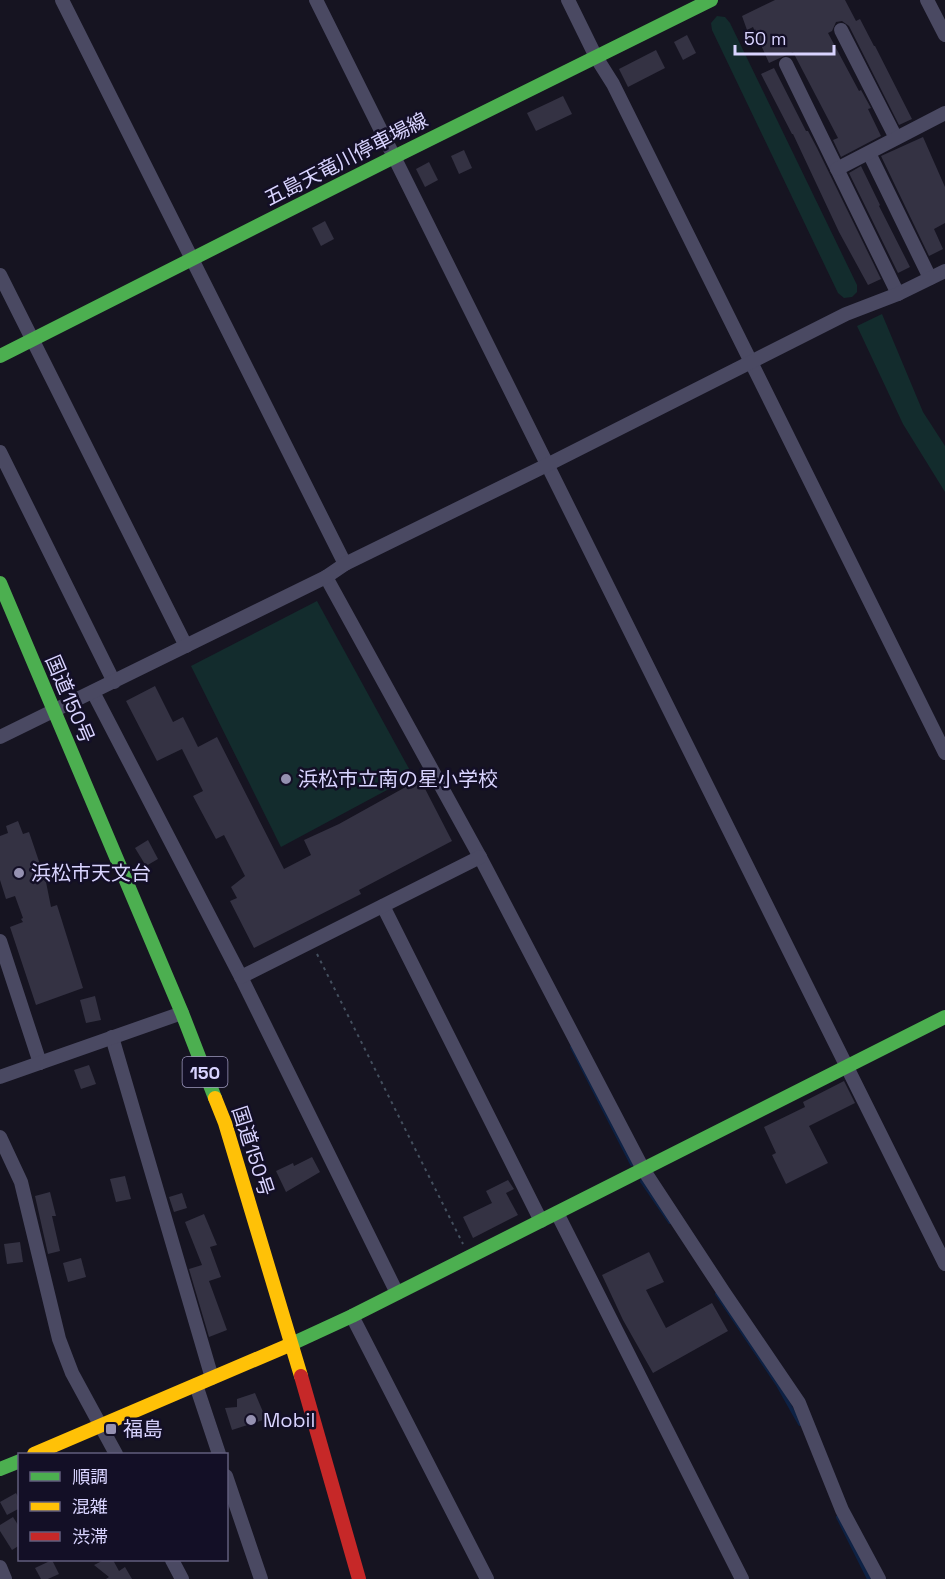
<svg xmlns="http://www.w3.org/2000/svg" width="945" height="1579" viewBox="0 0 945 1579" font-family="'Space Grotesk','Noto Sans JP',sans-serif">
<rect width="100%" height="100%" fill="#161421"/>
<g fill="#132c2d">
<polygon points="717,16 725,17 730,23 857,285 857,292 852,297 844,298 838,293 712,30 711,23"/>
<polygon points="882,314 923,412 945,446 945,492 903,424 857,326"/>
<polygon points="317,601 413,776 281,847 191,666"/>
</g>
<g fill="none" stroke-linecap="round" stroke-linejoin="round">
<g stroke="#0d2144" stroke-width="4">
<polyline points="572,1047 632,1164"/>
<polyline points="642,1181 670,1222"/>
<polyline points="717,1294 778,1385 800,1424"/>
<polyline points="838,1517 869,1579"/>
</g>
</g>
<g fill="#343243">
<polygon points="775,0 845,0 856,21 860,19 874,46 875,46 912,119 899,125 849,26 842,21 836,22 832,31 828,33 859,91 861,90 871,108 868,109 881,136 841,157 833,140 838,138 793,52 769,63 753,27 747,30 742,16"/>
<polygon points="687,35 696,53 683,60 674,42"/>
<polygon points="656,50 665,68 628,87 619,69"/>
<polygon points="774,68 806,131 808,131 817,148 881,279 868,285 839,232 793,134 792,134 761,74"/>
<polygon points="563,96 572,114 536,131 527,113"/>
<polygon points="923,137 945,187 945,223 934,229 943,249 929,256 881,156"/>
<polygon points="464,150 472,168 459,174 451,156"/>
<polygon points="429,162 438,180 425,187 416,169"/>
<polygon points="861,166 880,205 879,206 910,267 898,273 849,173"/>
<polygon points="325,221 334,239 321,246 312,228"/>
<polygon points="155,686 173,722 183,717 198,747 217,737 284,869 311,855 304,840 339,824 420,779 452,841 359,890 361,894 254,948 230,901 237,898 231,887 245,876 224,835 216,839 193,796 203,791 182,749 157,761 126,701"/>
<polygon points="18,821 23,834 29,832 46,882 51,907 57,905 83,988 36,1005 10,927 23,922 21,919 23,918 15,896 6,899 0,880 0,836 8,833 6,826"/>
<polygon points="148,840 158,859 146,866 135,848"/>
<polygon points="95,996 101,1020 86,1023 80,1000"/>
<polygon points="89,1065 96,1084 81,1089 74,1070"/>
<polygon points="844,1081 855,1103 809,1126 828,1163 786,1184 772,1155 776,1153 764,1127 805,1107 803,1102"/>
<polygon points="312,1157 320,1172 286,1192 276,1171 293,1163 294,1166"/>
<polygon points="125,1176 131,1199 116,1202 110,1179"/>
<polygon points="508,1180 514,1189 506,1193 518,1215 473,1238 463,1217 492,1203 486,1191"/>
<polygon points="50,1192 56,1216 52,1216 60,1251 48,1254 35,1196"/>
<polygon points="182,1193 187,1208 174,1212 169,1197"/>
<polygon points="204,1214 217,1245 210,1247 221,1277 209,1281 227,1330 209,1337 189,1269 202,1265 185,1222"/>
<polygon points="20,1242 23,1262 7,1264 4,1244"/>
<polygon points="649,1252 664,1282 646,1290 666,1328 712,1303 728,1331 653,1373 623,1320 602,1275"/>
<polygon points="81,1258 86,1277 68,1282 63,1263"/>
<polygon points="255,1393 266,1419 232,1430 225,1408 237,1407 237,1399"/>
<polygon points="16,1493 20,1500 20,1508 7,1515 0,1502"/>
<polygon points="13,1517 20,1528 20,1545 12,1550 0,1531 0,1525"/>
<polygon points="52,1560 59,1574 48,1579 41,1579 35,1568"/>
<polygon points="104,1560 113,1560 119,1571 125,1567 132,1579 106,1579 109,1577 94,1565"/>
</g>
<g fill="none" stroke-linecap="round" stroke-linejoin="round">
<polyline stroke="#44505f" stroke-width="2" stroke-dasharray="3 4.5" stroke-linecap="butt" points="317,954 463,1244"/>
<g stroke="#4a4962" stroke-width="14">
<polyline points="62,0 345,564"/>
<polyline points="316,0 945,1264"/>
<polyline points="568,0 596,57 613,84 945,753"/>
<polyline points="927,0 945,35"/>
<polyline points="841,30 896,138"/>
<polyline points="786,64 898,294"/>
<polyline points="869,153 930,278"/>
<polyline points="837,169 945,113"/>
<polyline points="0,275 186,646"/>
<polyline points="0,452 114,682"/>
<polyline points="326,577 480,857 643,1169 723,1291 799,1403 842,1510 879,1579"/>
<polyline points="93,692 241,977 397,1293"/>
<polyline points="0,737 326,577 345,564 547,465 846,314 898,294 945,271"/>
<polyline points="383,906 541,1221"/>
<polyline points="0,941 40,1063"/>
<polyline points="241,977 480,857"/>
<polyline points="112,1037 212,1378"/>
<polyline points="0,1077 182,1013"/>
<polyline points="0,1137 21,1182 59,1339 72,1373 116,1454"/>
<polyline points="557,1213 742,1579"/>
<polyline points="352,1316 487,1579"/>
<polyline points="196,1385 219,1454"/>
<polyline points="226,1476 261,1579"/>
<polyline points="172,1560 182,1579"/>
<polyline points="0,1567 5,1579"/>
</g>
<g stroke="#4caf50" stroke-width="14">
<polyline points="0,356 394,157 711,0"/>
<polyline points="0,583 182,1013 215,1098"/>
<polyline points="287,1346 352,1316 945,1017"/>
<polyline points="0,1469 20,1461"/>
</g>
<g stroke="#ffc107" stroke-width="14">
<polyline points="215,1098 225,1123 301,1376"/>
<polyline points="34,1454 287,1346"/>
</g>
<polyline stroke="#c62828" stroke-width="14" points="301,1376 359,1579"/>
</g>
<g fill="#9591b1" stroke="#130f26" stroke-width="2">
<circle cx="286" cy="779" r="6"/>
<circle cx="19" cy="873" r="6"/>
<circle cx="251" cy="1420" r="6"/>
<rect x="105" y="1423" width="12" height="12" rx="3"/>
</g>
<g text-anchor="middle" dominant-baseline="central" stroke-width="5" stroke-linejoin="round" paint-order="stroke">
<rect fill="#130f26" stroke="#9e99be" stroke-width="1.5" x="182.5" y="1057" width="45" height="30" rx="4.5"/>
<g font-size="18" font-weight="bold" fill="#d9d4ff">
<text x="205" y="1072">150</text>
</g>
<g font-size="20" fill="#d9d4ff" stroke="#130f26">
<text transform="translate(346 159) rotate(-27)">五島天竜川停車場線</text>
<text transform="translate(70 699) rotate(67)">国道150号</text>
<text transform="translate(253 1151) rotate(72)">国道150号</text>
</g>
<g font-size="20" fill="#d9d4ff" stroke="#130f26" text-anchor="start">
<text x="298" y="779">浜松市立南の星小学校</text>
<text x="31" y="873">浜松市天文台</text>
<text x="263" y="1420">Mobil</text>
<text x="123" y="1429">福島</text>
</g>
</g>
<rect x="18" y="1453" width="210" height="108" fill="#130f26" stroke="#625e7d" stroke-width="1.5"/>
<rect x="30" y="1472" width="30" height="9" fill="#4caf50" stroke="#625e7d" stroke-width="1.5"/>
<text x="72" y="1483" font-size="18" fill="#d9d4ff">順調</text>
<rect x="30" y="1502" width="30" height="9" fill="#ffc107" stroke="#625e7d" stroke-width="1.5"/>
<text x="72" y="1513" font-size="18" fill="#d9d4ff">混雑</text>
<rect x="30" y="1532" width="30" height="9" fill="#c62828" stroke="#625e7d" stroke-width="1.5"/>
<text x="72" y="1543" font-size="18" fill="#d9d4ff">渋滞</text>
<path d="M735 45v9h99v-9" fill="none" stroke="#d9d4ff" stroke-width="3"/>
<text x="744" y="45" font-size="18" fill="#d9d4ff" stroke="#130f26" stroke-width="4.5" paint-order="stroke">50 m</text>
</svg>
